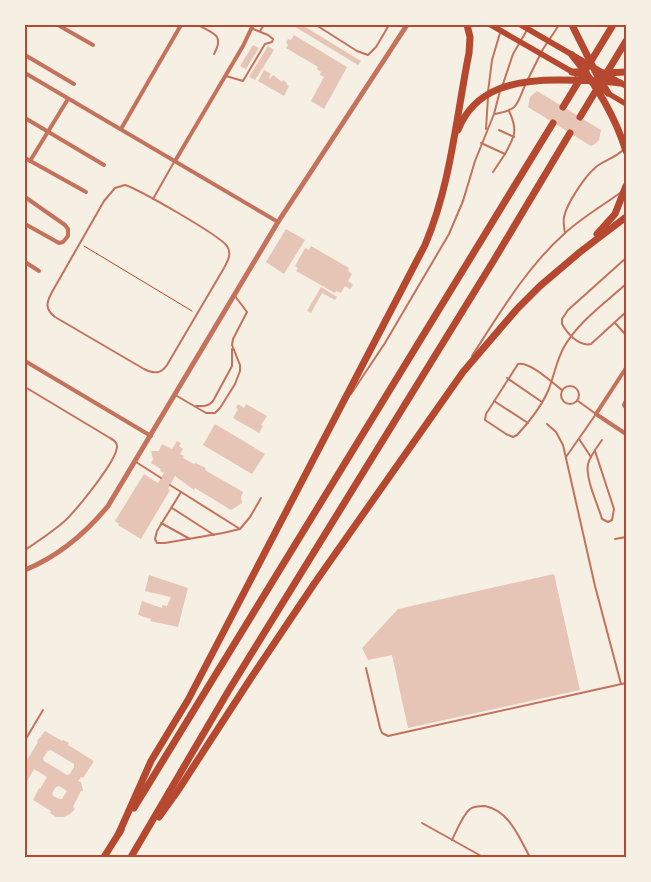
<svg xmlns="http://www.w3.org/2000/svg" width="651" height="882" viewBox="0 0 651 882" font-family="Figtree,sans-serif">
<rect width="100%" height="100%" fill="#f6efe4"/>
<g fill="#e6c5b7" fill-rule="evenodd">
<polygon points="292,25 302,25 361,61 358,65"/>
<polygon points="294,35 347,67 324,109 311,101 324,77 320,75 321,72 317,69 318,67 286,48 288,45 286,43 288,39 291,40"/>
<polygon points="253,45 259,48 246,69 240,66"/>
<polygon points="268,46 274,50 255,80 249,77"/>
<polygon points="264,70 271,74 269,78 270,79 273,75 282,82 283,80 287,83 286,84 289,86 284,96 258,81"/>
<polygon points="537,91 601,130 599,140 595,144 591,146 528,107 530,97"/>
<polygon points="286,229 305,240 284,274 266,262"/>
<polygon points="311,246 349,268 348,271 352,274 348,281 353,285 350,289 345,286 341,293 336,291 335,293 296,271 298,268 295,266 305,248 309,250"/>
<polygon points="321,287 337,297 335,300 322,293 311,313 307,311"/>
<polygon points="238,404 244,408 246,404 267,416 261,425 263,426 259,433 233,418 238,409 236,408"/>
<polygon points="215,424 265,454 252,474 203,445"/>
<polygon points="177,441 181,443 179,446 183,449 180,454 184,456 183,458 194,464 195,463 206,468 205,470 243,492 241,497 242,503 231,510 195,488 194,490 175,476 168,489 170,490 141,539 118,525 119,524 115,521 144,474 158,483 164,473 160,471 161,469 151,463 153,459 151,451 159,451 162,444 172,449"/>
<polygon points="554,574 580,690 408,728 392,655 368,660 362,648 398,609"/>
<polygon points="149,575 188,588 178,627 150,621 151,619 138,615 142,601 162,608 162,605 167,606 171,597 145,591"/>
<path d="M 45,731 L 62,741 L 63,740 L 69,743 L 68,745 L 94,761 L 83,778 L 81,777 L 78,781 L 81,782 L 83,791 L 81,791 L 73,807 L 75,809 L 70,814 L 64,817 L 56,817 L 50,813 L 51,811 L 33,800 L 39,788 L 40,789 L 47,777 L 34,769 L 25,785 L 25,763 L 38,742 L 37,741 ZM 51,750 L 74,764 L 74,767 L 70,774 L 67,775 L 44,761 L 43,758 L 48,751 ZM 59,786 L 67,791 L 62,799 L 60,799 L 53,796 L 52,793 L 56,787 Z"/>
</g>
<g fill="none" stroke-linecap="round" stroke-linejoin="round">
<polyline stroke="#b5482f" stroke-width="1" points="84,246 192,311"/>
<g stroke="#c5725c" stroke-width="2">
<path d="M 198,25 C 213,33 225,35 214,54"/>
<polyline points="316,25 357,51 368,55 376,47 389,25"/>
<polyline points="260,31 264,25"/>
<polyline points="226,76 243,81 265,44 272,42 273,39 268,35 253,29"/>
<polyline points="528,79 543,49 559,25"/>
<polyline points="502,87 513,54 530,25"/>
<polyline points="488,92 492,60 500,33"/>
<path d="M 495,114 C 520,109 516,105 526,83"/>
<polyline points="486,129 488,97"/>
<polyline points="499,130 514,137"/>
<path d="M 481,143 L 505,154 C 515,136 518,130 509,111"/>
<polyline points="493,172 505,154"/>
<path d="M 125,185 C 140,190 219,235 227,246 C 232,253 228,261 224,268 L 167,365 C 161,374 154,374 144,369 L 55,317 C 45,309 46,303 52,292 L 104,201 L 115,188 Z"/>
<polyline points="153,199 174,162"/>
<path d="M 565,233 C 564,227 563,222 564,217 C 567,203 585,176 596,167 C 605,160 615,158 623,150"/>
<path d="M 626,258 L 568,310 L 562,319 L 562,324 C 567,333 579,347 591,344 L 626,312"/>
<polyline points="615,323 626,335"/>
<path d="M 472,356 C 499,314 527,267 564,234 C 581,218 602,206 620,193"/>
<polyline points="507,378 542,402"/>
<circle cx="570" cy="395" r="9"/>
<path d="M 25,387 L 110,438 C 114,440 117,442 117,446 C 118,460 72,516 60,525 C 49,534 37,542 25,550"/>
<path d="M 562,390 C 551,382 531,362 518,364 L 486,414 L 485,420 L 506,434 L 513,437 L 517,435 C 529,422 541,407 548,391 C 554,377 556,361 564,347 C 578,322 605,303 626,284"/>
<polyline points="351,394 385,343 449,234 463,201 475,161 494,114 500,91"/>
<polyline points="177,396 206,413 215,413 220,408 235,384 240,371 240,365 232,345 233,339 247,312 235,296"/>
<polyline points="626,398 623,405 626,410"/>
<polyline points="494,401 528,423"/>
<path d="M 196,406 C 203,406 208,407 213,401 L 232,366 L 232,349"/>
<polyline points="547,424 556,432 563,445 595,586 621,684"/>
<polyline points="579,439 591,457"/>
<path d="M 595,451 L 614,509 L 612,520 L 608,522 L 602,519 C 598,505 585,478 588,464 C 590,456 597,447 602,440"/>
<polyline points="566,457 596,414 578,401"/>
<polyline points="136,462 161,478"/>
<polyline points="170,485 240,529 250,517 261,498"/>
<polyline points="181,492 157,531 155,539 157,543 165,543 223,533 240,529"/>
<polyline points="172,508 214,535"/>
<polyline points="161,523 190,539"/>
<polyline points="615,539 626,537"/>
<polyline points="366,668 380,728 382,733 388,736 626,683"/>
<polyline points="27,737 43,710"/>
<polyline points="422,823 483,857"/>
<path d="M 452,840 C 457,830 462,816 470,809 C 474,806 480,806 485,806 C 510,811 519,838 530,857"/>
</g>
<g stroke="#c5725c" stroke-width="4">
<polyline points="58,25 93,45"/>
<polyline points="25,55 74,84"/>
<polyline points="25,73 278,222"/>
<polyline points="25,118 104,165"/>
<polyline points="121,129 181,25"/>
<polyline points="25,158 86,192"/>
<polyline points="30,161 68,99"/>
<polyline points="175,161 243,46 253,25"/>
<polyline points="25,197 65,225 68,229 68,236 63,242 59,243 25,224"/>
<polyline points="25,262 39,271"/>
<polyline points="25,361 151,436"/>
<polyline points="626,368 596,414 626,434"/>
</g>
<path stroke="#c5725c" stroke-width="5" d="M 25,570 C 59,556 85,534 108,506 L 278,222 L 407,25"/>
<g stroke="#b5482f" stroke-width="5.5">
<polyline points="491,25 576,74"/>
<polyline points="521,25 626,86"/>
<polyline points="594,85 626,104"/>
</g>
<g stroke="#b5482f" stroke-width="7">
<polyline points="572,25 596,73 608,93"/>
<path d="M 572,55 C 595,83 615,116 626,151"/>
<polyline points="572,72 586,72"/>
<polyline points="604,73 626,72"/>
<polyline points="563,107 613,25"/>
<polyline points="580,117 626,41"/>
<path d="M 458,130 C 475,87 517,80 558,80 C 579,80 599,80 620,83"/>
<polyline points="597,234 615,214 626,186"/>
<polyline points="134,808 553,123"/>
<polyline points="159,817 177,792 251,678 314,584 463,372 517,309 540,286 580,252 626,217"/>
<path d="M 119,833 L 151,761 L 188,700 L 425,245 C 451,184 456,118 469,53 L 470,37 L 467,25"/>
<polyline points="104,857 121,830"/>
<polyline points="131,857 229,690 494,260 570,133"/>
</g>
</g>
<rect width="651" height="882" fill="none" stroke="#f6efe4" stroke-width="52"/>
<rect x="26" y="26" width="599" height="830" fill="none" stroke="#b5482f" stroke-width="2"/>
</svg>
